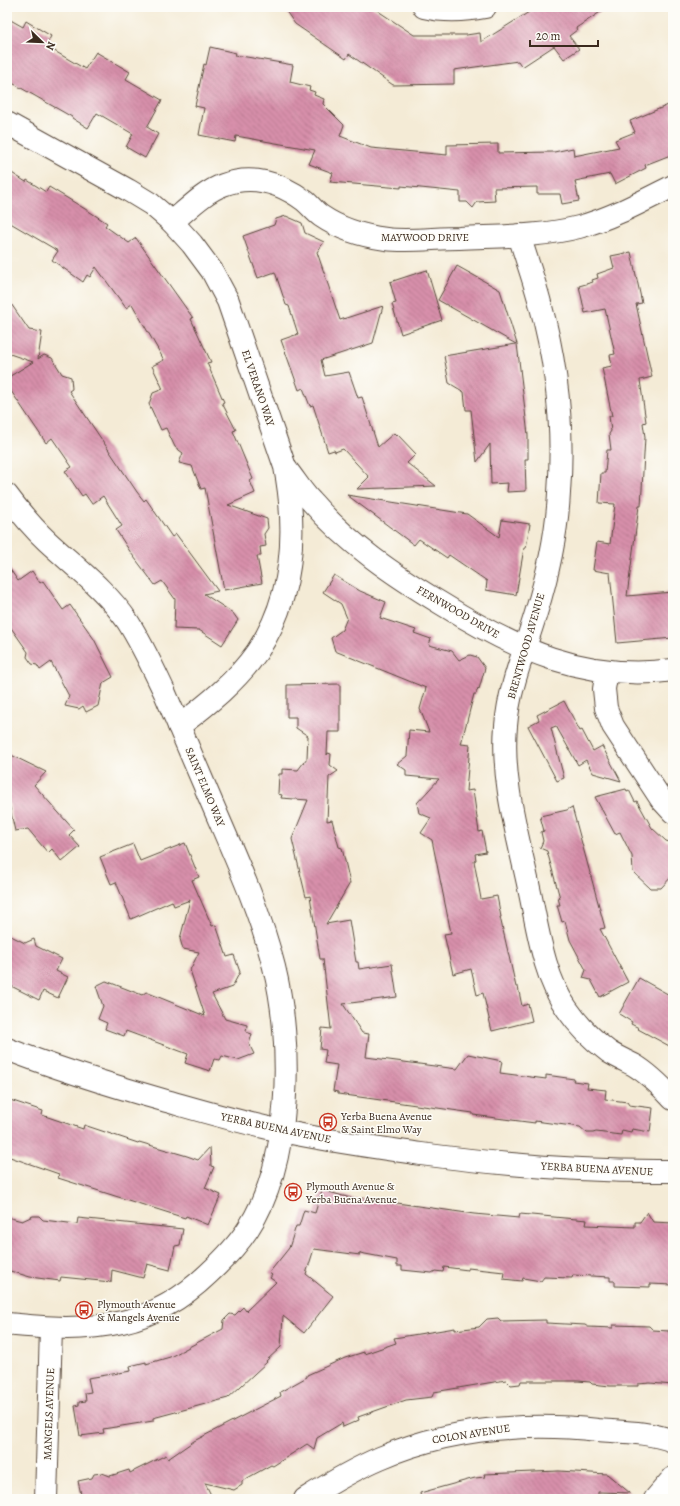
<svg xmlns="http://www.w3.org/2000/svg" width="680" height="1506" viewBox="0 0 680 1506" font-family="Alegreya,serif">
<defs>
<pattern id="building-back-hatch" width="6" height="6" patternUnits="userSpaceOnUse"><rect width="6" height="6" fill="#d78faa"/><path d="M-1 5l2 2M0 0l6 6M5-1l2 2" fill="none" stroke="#b0758a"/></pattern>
</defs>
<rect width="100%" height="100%" fill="#fdfcf7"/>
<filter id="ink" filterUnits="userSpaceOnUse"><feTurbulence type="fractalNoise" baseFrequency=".025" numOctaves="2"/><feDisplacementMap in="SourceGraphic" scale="8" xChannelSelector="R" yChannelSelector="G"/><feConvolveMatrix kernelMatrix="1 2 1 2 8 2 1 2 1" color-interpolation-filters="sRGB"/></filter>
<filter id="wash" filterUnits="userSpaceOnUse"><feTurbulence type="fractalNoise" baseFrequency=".012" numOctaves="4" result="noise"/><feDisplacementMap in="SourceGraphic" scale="16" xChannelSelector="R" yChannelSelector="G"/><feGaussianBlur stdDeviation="0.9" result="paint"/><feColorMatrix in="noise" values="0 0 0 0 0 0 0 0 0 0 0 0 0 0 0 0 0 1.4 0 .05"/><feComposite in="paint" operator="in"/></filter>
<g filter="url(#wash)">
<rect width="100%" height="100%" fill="#f4ebd6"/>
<g id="blocks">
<g fill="url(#building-back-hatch)">
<polygon points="283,7 372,7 414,35 466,35 480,33 481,42 537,7 608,7 576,28 577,30 569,36 579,49 564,59 554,46 522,67 518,61 454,70 454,84 393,85 349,54 346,59 295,24"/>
<polygon points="7,18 23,27 26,21 51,36 46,46 85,69 96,52 130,72 126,79 162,100 147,127 158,134 145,158 126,147 133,134 97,113 88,128 72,118 72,117 7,80"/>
<polygon points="210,47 236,53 235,55 293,65 290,82 310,87 309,90 315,92 314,95 324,99 323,104 344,125 340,136 371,148 447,155 447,145 498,144 498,153 554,152 573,148 574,156 619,147 615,140 635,132 630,121 673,103 673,154 645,165 646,168 615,184 610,174 575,181 579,201 562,204 560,194 537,194 537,187 494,188 495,201 477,202 473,208 467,202 460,202 460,192 401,186 401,188 330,182 333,173 309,164 315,150 236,136 235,142 199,135 204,108 195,106 204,64 206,65"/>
<polygon points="7,170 26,182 27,180 46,192 49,187 90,212 107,223 105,226 129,243 136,238 193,318 191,319 211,362 207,363 224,402 222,403 236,430 233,431 253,479 250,481 255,493 228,505 267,519 268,528 264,534 266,546 260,547 261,556 257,556 262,583 224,590 205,488 201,489 192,466 179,463 183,453 175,447 166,428 161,430 149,404 153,393 163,389 152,366 164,360 132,304 126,308 96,267 90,277 87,275 83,282 52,260 58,251 7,221"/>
<polygon points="286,216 302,223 305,233 324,242 317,252 340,320 383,306 373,343 321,360 325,376 349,372 358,398 362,397 378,447 394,433 396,435 397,434 416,454 407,463 436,486 357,489 369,477 343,449 335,452 334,450 328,452 313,405 310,406 303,388 299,390 281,340 298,334 289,306 286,305 275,272 258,278 243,236 274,225 276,219"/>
<polygon points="631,252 642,303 636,304 652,377 640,380 646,422 643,423 645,437 641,506 639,506 627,596 673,592 673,638 617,643 610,573 593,570 597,542 610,544 615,504 599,503 601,473 605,473 607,450 611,450 609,434 611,431 609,416 612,416 602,368 612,366 610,355 615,354 605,309 585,313 579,286 593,282 592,280 598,278 597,274 614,268 611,256"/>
<polygon points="457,266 500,290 517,344 528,435 528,459 525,459 526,491 507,492 508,483 491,484 490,444 477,462 471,410 466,410 464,392 449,383 444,356 516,344 438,300"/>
<polygon points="427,270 442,320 401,334 392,304 396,303 390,282"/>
<polygon points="7,298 29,330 42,332 38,359 44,355 52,358 62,374 71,377 72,389 69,391 137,492 144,501 146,499 172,537 176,534 218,591 204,594 233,613 238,620 222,645 199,630 174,629 175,599 162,581 155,585 131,553 116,530 122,526 103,496 92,504 85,494 82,496 65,471 72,467 52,438 46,443 7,385 7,378 33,362 7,353"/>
<polygon points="347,495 467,514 499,537 502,520 530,524 526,548 524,548 516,595 486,590 487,581 449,555 447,558 419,539 414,545"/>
<polygon points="7,565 18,581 32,571 40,583 43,581 63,610 70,605 94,639 113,677 103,683 98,706 86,712 83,706 79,709 65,706 69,696 51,662 40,670 37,665 32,664 27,657 28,652 7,622"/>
<polygon points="334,575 360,591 386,602 380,618 416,630 414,633 431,639 429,645 452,651 459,660 470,655 477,657 485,668 479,689 478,688 476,694 474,694 461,744 470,745 466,791 473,790 479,832 482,831 486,852 475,854 476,860 474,861 481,899 497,896 501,917 500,917 516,987 518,987 522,1006 528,1004 532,1021 492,1031 483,993 477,995 471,969 453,974 444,934 451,933 432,840 421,833 431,818 419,813 417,803 439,779 406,776 406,770 397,764 407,756 409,730 429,732 420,709 426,688 335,651 331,638 342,630 347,618 341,604 323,592"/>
<polygon points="340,684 340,732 328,732 327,755 328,753 331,754 330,765 338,771 329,777 327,821 332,820 339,847 342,848 350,883 326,924 349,920 356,962 358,962 359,969 392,964 397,997 343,1004 362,1033 369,1034 366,1057 457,1069 468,1054 502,1061 500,1073 546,1079 546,1075 574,1079 573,1081 588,1083 587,1088 606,1090 605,1099 627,1102 629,1105 653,1108 650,1132 632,1129 631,1132 622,1130 621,1135 596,1132 593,1133 587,1133 580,1127 535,1121 535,1123 473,1115 473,1113 338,1094 338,1092 333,1091 337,1065 324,1063 326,1050 320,1049 322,1028 331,1029 323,959 320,959 310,896 306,897 292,839 308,800 281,798 282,795 278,794 279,774 282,774 282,769 298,770 307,758 308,736 296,728 296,717 287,717 287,685"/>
<polygon points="564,701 580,731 582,730 593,751 602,746 621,781 593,773 586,760 578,765 556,726 551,728 564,778 557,781 528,726 539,720 537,715"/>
<polygon points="7,753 46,772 34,785 74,830 69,835 80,847 62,862 52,849 48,853 28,829 15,831 7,795"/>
<polygon points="626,789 627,791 629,790 635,802 637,801 652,828 666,841 673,843 673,875 661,888 650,888 633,872 632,856 620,832 615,834 595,797"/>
<polygon points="572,807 605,928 600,929 628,982 600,997 591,980 583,978 586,970 570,940 565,921 562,922 557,905 560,905 558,898 560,898 547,851 540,848 543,841 541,832 544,831 540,816 567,810"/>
<polygon points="185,843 199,877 192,880 212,926 216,925 227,957 234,955 240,972 232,987 212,994 225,1019 247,1025 246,1032 252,1034 249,1044 254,1054 238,1060 222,1056 220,1060 214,1059 210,1071 185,1063 188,1054 126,1031 124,1036 105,1029 107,1023 98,1019 103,1006 96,986 106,981 142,995 146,992 205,1016 190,970 199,952 183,949 180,939 190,900 174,906 172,901 131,919 116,882 111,884 100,857 133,844 140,861"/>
<polygon points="7,934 25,943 34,939 36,946 62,959 56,971 68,977 58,998 43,991 39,1000 7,984"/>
<polygon points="639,978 673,997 673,1048 638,1029 639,1028 631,1024 632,1022 619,1014"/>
<polygon points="7,1099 43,1111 42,1115 83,1129 84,1125 138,1143 139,1142 187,1156 198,1160 210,1147 211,1166 214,1167 205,1188 221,1195 208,1225 186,1216 185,1218 58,1178 59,1174 7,1156"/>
<polygon points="322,1190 361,1201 362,1198 474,1214 519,1218 520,1214 587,1220 586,1225 635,1227 635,1222 640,1222 647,1212 653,1222 673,1223 673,1285 650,1284 650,1287 615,1286 615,1281 610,1281 610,1277 573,1275 572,1278 544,1277 541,1281 523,1278 522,1281 503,1279 504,1272 468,1268 468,1270 444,1267 443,1272 435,1271 432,1273 402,1270 402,1266 397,1266 397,1260 360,1253 360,1255 314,1249 306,1274 333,1296 304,1333 283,1316 281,1347 266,1361 267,1362 228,1398 153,1418 153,1421 103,1429 104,1433 80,1436 75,1406 79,1405 79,1402 86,1401 85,1393 91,1392 88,1378 131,1371 130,1366 146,1362 146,1364 170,1357 223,1329 224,1320 230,1314 235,1315 243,1307 246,1311 276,1282 270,1278 272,1275 269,1273 289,1248 296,1226 299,1226 304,1210 315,1213"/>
<polygon points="33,1216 39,1216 43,1220 77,1224 78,1218 183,1229 180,1245 175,1246 170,1270 147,1264 143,1278 112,1270 111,1282 61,1277 60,1281 30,1277 7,1270 7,1217 22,1221"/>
<polygon points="498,1318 501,1321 546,1320 546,1323 585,1325 588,1327 613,1328 613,1325 649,1326 653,1330 669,1331 669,1333 673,1333 673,1385 650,1383 638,1384 638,1386 610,1386 592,1384 590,1382 578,1381 521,1381 520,1384 511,1385 506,1380 434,1392 432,1397 406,1400 358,1417 359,1420 343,1427 342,1423 317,1438 314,1449 307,1444 273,1466 271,1465 242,1481 242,1485 234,1490 205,1483 213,1499 82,1499 78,1481 92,1478 94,1474 102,1473 110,1476 129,1470 130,1473 166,1455 168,1459 194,1441 281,1396 280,1392 307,1377 307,1375 345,1358 364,1352 364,1354 396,1343 394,1338 455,1328 455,1330 479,1327 487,1319"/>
<polygon points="559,1471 607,1474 630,1493 598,1492 598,1499 421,1499 420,1493 475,1478 485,1477 484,1474"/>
</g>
</g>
</g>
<g filter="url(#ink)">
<use href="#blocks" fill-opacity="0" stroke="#57473a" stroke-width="1"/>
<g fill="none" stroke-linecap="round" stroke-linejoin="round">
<g stroke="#57473a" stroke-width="24">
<g id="minor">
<path d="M 424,7 C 445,12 464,11 485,7"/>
<path d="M 7,123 L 128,190 L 151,204 L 172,222 L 192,244 L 212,271 L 228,301 L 285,467 C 297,530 294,597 257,652 C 237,681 207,705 179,726"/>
<path d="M 172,222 C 188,209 204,192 223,185 C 252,174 281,183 305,201 C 311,206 315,212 321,216 C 340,229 363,236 386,239 C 409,242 435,238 459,238 C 498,236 540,237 579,227 C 612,218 643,201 673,186"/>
<path d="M 519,235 C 526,258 534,280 540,303 C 557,365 564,429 559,493 C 557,534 548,574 536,613 C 525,650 509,687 506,726 C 501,782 519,839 530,893 C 538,930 544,977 567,1009 C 578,1025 593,1040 609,1052 C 617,1057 626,1061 634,1065 C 649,1074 661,1086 673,1099"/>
<path d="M 287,470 C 295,480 302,492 311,501 C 348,544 394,575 442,604 C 514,649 585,682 673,670"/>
<path d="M 7,495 C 19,511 32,527 47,541 C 75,567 106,590 128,622 C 142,644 153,668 164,691 C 177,721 190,751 203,782 C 228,842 258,903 274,967 C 293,1043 292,1162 248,1229 C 237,1246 222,1261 208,1274 C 184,1297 154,1315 122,1322 C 83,1331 46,1328 7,1324"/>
<polyline points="607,671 604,689 606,708 613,726 661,799 673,812"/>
<path d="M 7,1049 C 58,1069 110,1085 163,1100 C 202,1111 242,1123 282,1131 C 328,1141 374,1147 421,1154 C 504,1165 589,1172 673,1171"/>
<polyline points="46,1499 51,1328"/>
<path d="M 305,1499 C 329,1484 354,1469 380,1458 C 450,1428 523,1422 598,1430 C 623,1432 649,1432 673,1441"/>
<polyline points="655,1499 673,1478"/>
</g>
</g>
<use href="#minor" stroke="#fff" stroke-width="22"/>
</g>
</g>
<defs>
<g id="bus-ring" transform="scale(0.9)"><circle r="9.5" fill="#fdfcf7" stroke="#c8321e" stroke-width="1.5"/><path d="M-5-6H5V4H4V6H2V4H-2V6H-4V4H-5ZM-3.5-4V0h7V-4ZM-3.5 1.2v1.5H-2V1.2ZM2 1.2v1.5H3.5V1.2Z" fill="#c8321e"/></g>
</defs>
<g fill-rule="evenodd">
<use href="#bus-ring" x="328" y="1122"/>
<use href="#bus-ring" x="293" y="1192"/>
<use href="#bus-ring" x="84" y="1310"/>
</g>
<g text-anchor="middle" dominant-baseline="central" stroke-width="3" stroke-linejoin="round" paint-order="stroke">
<g font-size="11" fill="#3b2a1e" stroke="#fdfcf7">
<text x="425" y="237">MAYWOOD DRIVE</text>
<text transform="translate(258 388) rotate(71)">EL VERANO WAY</text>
<text transform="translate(458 612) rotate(30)">FERNWOOD DRIVE</text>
<text transform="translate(526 646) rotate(-74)">BRENTWOOD AVENUE</text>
<text transform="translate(205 787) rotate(67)">SAINT ELMO WAY</text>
<text transform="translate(276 1128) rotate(12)">YERBA BUENA AVENUE</text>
<text transform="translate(597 1169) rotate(3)">YERBA BUENA AVENUE</text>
<text transform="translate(49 1414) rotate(-88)">MANGELS AVENUE</text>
<text transform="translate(471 1434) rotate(-9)">COLON AVENUE</text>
</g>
<g font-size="11" fill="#3b2a1e" stroke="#fdfcf7" text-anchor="start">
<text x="341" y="1116">Yerba Buena Avenue<tspan x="341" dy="13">&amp; Saint Elmo Way</tspan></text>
<text x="306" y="1186">Plymouth Avenue &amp;<tspan x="306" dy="13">Yerba Buena Avenue</tspan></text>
<text x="97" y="1304">Plymouth Avenue<tspan x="97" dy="13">&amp; Mangels Avenue</tspan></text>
</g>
</g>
<rect width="680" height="1506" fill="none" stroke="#fdfcf7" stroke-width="24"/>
<g transform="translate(42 42) rotate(113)" stroke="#fdfcf7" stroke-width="3" paint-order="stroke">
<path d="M0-3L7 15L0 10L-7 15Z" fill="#3b2a1e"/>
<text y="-6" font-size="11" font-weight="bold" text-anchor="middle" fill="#3b2a1e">N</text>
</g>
<path d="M530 40v6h68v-6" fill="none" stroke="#3b2a1e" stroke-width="2"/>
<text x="536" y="40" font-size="12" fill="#3b2a1e" stroke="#fdfcf7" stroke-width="3" paint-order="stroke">20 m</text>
</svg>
